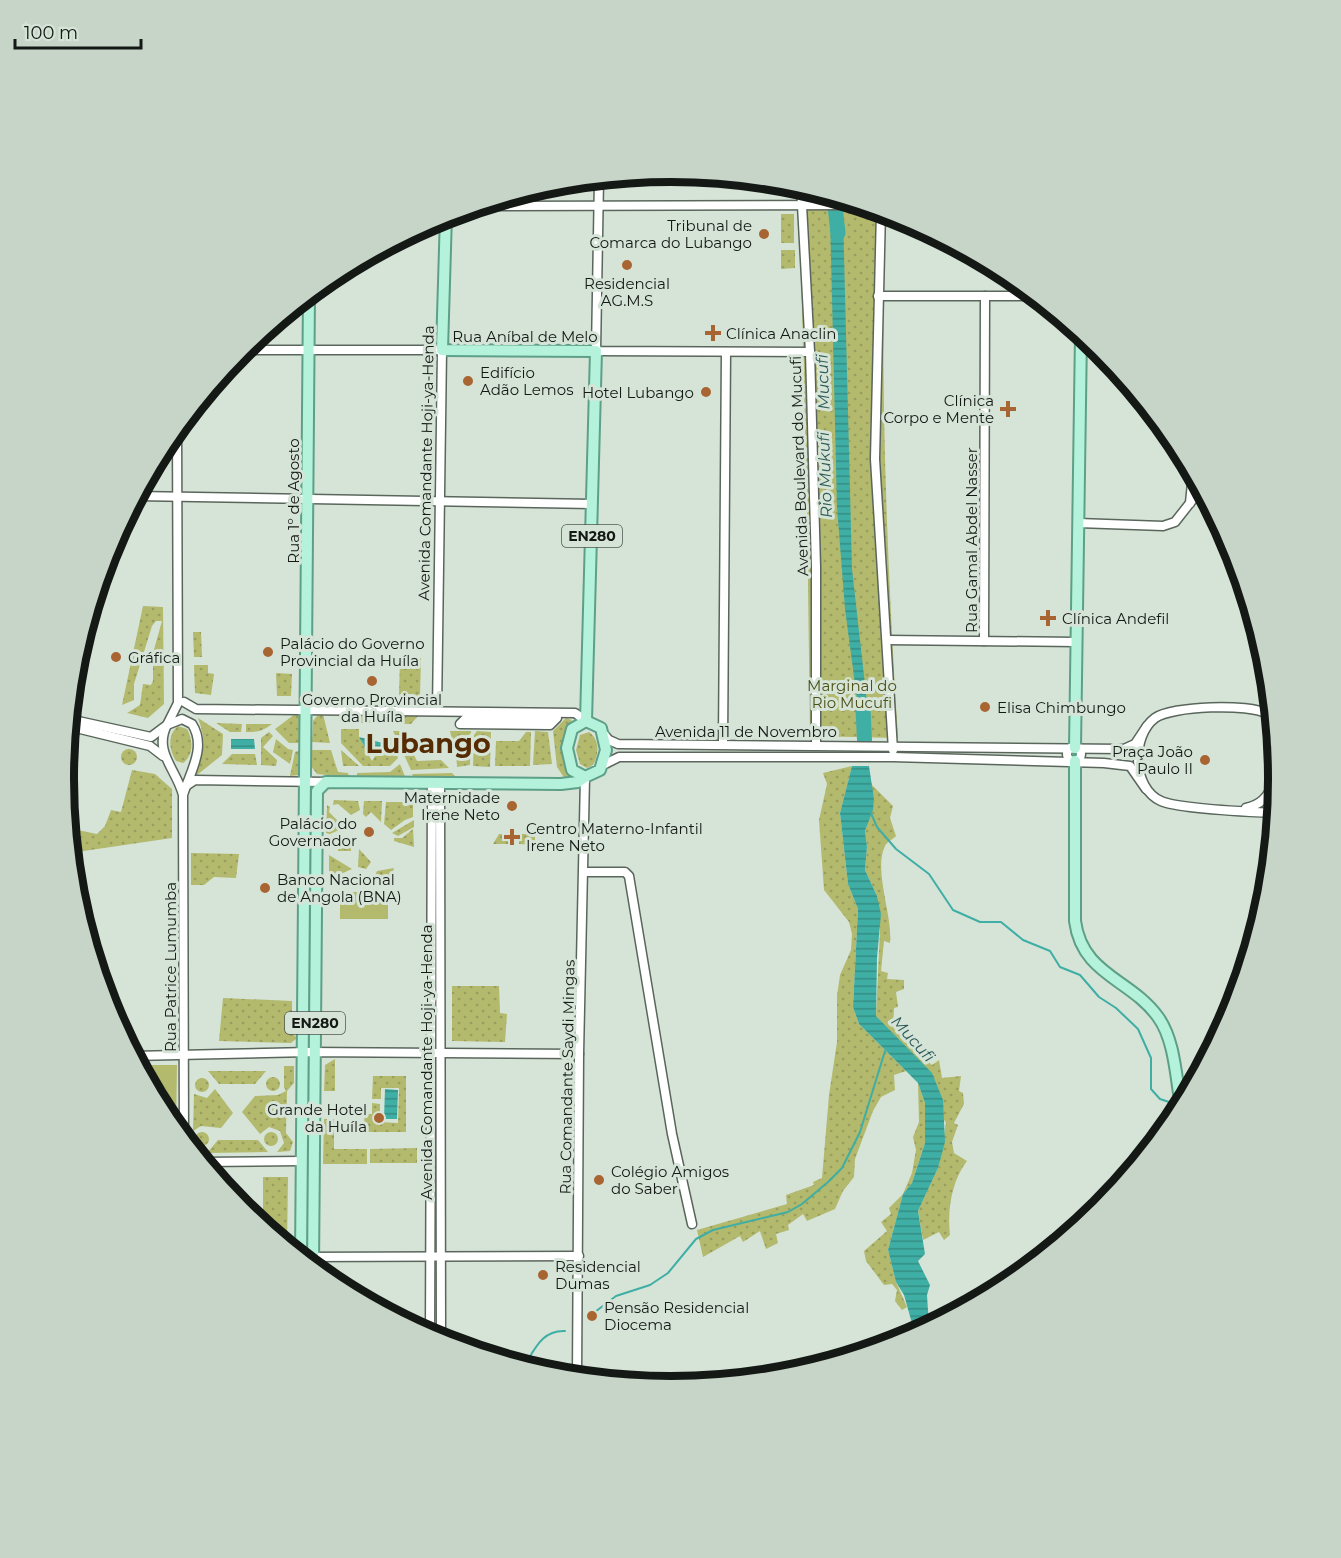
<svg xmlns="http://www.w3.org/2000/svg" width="1341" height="1558" viewBox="0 0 1341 1558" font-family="Montserrat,sans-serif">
<defs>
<pattern id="green-dots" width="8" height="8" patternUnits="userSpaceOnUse" patternTransform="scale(1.5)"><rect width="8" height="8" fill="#b3b96d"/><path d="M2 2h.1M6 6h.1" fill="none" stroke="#999e5e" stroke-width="1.8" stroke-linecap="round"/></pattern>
<pattern id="water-rules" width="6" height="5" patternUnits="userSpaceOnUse" patternTransform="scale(1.5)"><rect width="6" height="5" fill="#3faea5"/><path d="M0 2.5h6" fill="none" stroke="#348d85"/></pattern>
</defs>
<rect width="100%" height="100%" fill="#d6e4d8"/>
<g fill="url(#green-dots)">
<path d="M 796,185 L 885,212 C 880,388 887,563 898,738 L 810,736 L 807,508 L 800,228 Z"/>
<rect x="781" y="214" width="13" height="29"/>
<polygon points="781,250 795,250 795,268 781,269"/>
<polygon points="143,606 163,607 164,704 148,718 127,713 140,705 143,684 151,685 153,681 153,653 162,621 156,621 152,626 134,684 134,700 122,705"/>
<polygon points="193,632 201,632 202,657 194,657"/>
<polygon points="400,658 421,658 420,696 399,696"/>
<polygon points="194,665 208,665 208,673 214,674 211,695 195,693"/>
<polygon points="276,673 292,674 291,696 277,696"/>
<polygon points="295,714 301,715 301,743 289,743 275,729"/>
<polygon points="323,714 330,743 312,742 313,721 317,716"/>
<polygon points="338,715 372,716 371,723 341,723"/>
<polygon points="375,716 418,716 411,724 375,723"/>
<path d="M 198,718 L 223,734 L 222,755 L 197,775 L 192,775 C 206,756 206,739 198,718 Z"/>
<path d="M 566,718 L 572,720 C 555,740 563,759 571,779 L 565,779 L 557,767 L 553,731 Z"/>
<polygon points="216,723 242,724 241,732 230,732"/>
<path d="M 246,724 L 272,724 C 263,731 258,732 246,732 Z"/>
<path d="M 178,726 L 187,729 C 193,740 194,755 183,763 L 176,761 C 169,750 167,735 178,726 Z"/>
<polygon points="341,729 359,729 359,737 372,761 387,737 391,737 398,758 390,766 363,766 341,743"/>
<polygon points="393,731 402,731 417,761 441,760 449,768 411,770"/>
<polygon points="450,731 471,731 471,733 454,749"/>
<polygon points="477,731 491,732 490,767 473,766 474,735"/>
<polygon points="535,731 548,732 552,764 533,765"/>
<polygon points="269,732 273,736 263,747 277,760 276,766 261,765 261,738"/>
<polygon points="526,732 531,732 530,766 495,766 496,741 519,741"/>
<path d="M 589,732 C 600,740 599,754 593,765 L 587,768 L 580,764 L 576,750 L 580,735 Z"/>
<polygon points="471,738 470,765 457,767 456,752"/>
<polygon points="276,739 288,749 293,750 290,764 273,752"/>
<circle cx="129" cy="757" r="8"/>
<polygon points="300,750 299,775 290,776 295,752"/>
<polygon points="312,750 331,750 338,772 348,773 349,777 317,774 311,766"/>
<polygon points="341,750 359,766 343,766"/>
<polygon points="232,754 255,754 257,765 222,764"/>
<polygon points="400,764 406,779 357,777 357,773 390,772"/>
<polygon points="852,766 840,813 848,884 858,909 853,1007 859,1024 906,1071 894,1075 895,1090 881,1097 873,1111 855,1159 854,1177 843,1191 835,1209 807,1221 803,1214 788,1225 789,1230 776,1234 778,1243 766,1249 760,1231 743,1242 740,1236 703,1257 697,1230 787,1204 786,1195 814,1185 813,1182 822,1178 829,1095 837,1042 837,996 840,975 851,950 852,934 849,922 824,890 819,820 827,784 823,773"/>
<polygon points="132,770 155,774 172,789 172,838 70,853 68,828 97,834 105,826 111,810 121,812"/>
<polygon points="452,773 458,779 414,778 412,774"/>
<path d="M 870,783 L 893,806 L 890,818 L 896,836 C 893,839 887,842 885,846 C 873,870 893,916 890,943 L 884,941 L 881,971 L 888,973 L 887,979 L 904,980 L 904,989 L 896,992 L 898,1007 L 894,1008 L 893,1027 L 909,1030 L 907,1034 L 911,1036 L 910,1039 L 922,1042 L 920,1048 L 931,1050 L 925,1059 L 932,1065 L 939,1060 L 942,1078 L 961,1076 L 959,1091 L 963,1093 L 964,1104 L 954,1123 L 958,1125 L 952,1142 L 954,1153 L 967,1161 C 952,1180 947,1210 950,1235 L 944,1240 L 939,1232 L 923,1240 L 918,1211 L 938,1168 L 946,1123 L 890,1032 L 876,1016 L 880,930 L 877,896 L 865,870 L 867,847 L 865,832 L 874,799 Z"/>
<polygon points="334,800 358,801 360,810 351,815 338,804 333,805"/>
<polygon points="364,801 382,801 381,822 371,812 366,817 363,814"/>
<polygon points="386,802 413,802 413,817 405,820 391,830 384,824"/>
<polygon points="327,805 330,807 329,812 341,824 339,830 330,834 326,833"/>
<polygon points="414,820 414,827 398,836 392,833"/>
<polygon points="413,829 414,847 394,841 394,838 402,838"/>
<polygon points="499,834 516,834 516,844 493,844"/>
<polygon points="520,834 535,834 535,845 519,844"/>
<polygon points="345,836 351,842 351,851 338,851 338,842"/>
<polygon points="359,849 371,862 366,869 358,867"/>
<polygon points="191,853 239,854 236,878 214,877 204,885 191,885"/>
<polygon points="329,855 352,869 329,879"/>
<polygon points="394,868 389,883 372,883 377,871"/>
<polygon points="452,986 499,986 500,1013 507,1014 505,1042 452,1041"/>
<polygon points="223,998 292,1001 292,1033 297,1038 291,1043 219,1041"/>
<polygon points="335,1059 335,1091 324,1091 325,1065"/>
<polygon points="284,1066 294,1066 294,1083 287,1091 286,1133 293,1142 290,1151 277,1152 284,1143 280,1131 269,1127 260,1134 242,1112 255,1096 278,1095 286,1091 284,1087"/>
<polygon points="208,1071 266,1071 255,1084 219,1084"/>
<polygon points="373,1076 406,1076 406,1132 363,1132 365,1114 372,1114 372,1103 380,1104 380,1122 398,1123 399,1088 381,1088 381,1099 372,1099"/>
<circle cx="273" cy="1084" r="7"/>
<circle cx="202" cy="1085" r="7"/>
<polygon points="918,1083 925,1103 925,1143 912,1183 903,1194 888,1250 896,1282 907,1307 902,1310 895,1301 897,1290 892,1284 884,1285 866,1261 864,1251 887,1231 881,1222 891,1214 889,1208 903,1194 912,1173 916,1150 913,1137 919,1122"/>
<polygon points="215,1089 233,1113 221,1128 201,1126 193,1131 194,1094 207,1098"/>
<polygon points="324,1119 334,1119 334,1149 367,1149 367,1164 323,1164"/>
<circle cx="271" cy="1139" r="7"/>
<circle cx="202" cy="1139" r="7"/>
<polygon points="218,1140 258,1140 268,1152 207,1153"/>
<polygon points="417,1148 417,1163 370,1163 370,1149"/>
<polygon points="263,1177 288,1177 287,1247 260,1224 259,1216 263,1216"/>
</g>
<g fill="#b3b96d">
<rect x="340" y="892" width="48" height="27"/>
<polygon points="138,1065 177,1065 176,1130 165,1116"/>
</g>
<g fill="url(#water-rules)">
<polygon points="830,215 843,215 852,569 870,729 861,729 845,609 837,507"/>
<polygon points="359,737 383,743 377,753 368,753"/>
<polygon points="231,739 254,739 255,749 231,749"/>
<polygon points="852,766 869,766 874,799 873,810 865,831 867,847 865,870 877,896 881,914 877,958 876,1016 932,1073 943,1100 945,1142 938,1168 918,1211 925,1254 918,1261 930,1285 927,1295 929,1326 915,1334 904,1295 896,1282 888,1250 903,1194 912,1183 925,1143 925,1103 918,1083 859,1024 853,1007 858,909 848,884 840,813"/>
<polygon points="385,1089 398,1090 397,1119 384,1119"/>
</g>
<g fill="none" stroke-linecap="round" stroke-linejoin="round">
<g stroke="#3faea5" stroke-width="2">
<polyline points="870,811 877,827 896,849 929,874 953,910 980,922 1001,922 1023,940 1050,951 1060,967 1080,975 1099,997 1116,1008 1138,1029 1151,1058 1151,1089 1160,1099 1172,1103"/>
<polyline points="587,1318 616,1296 650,1285 668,1273 696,1239 713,1230 788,1212 802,1204 828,1182 842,1168 860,1132 885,1051"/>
<path d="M 524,1366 C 535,1349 542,1330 565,1331"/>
</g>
<g stroke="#3faea5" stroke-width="15">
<polyline points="834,197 838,233"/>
<polyline points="863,709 865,751"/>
</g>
<g stroke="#5a665c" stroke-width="11">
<g id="minor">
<polyline points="599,179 596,351 810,352"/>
<polyline points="801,187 810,352 816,567 816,744"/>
<polyline points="478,206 861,205"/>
<polyline points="881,211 875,459 893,750"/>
<polyline points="878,296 1036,296"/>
<polyline points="240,350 442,350 437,711"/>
<polyline points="136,496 592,504"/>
<polyline points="1190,503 1193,473"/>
<polyline points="1078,523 1163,526 1175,522 1201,489"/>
<polyline points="887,640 1076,642"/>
<polyline points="984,641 985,296"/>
<polyline points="184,702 196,709 575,713 586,721"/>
<polygon points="467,717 557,718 550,725 460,724"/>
<polyline points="69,719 151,737 167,725 178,703 177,427"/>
<path d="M 1273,725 L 1267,714 C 1250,703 1171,706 1155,718 C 1131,736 1132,788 1161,801 C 1179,809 1252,812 1275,813"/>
<polyline points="68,726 150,746 163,756"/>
<polyline points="603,733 609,740 618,744 1124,749 1135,744 1147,726"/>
<polyline points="723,743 726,352"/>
<circle cx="1074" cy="754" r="7"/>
<polyline points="603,765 619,757 893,757 1104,763 1130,766 1146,789"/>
<polyline points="440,784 441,1341"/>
<polyline points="186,786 195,780 326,782"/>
<path d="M 183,795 C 190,772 207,747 192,724 L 182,719 L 167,725 C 153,752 177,770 183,795 L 184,1139"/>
<path d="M 1246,808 C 1284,800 1273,758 1273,727"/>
<polyline points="584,872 625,872 629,876 672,1134 692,1224"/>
<polyline points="133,1056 309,1052 579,1054"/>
<polyline points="202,1162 301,1161"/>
<polyline points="301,1257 579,1256"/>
<polyline points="430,1336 432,783"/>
<polyline points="577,1377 579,1054 585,777"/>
</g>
</g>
<g stroke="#5da087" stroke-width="14">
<g id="major">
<polyline points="446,215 442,350 596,351 586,721"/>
<polygon points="586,721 601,728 606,750 600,770 585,777 572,770 567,748 572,729"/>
<polyline points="1075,748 1081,334"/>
<path d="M 1075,761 L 1075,921 C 1082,975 1131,979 1158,1017 C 1175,1040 1176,1079 1181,1106"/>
<polyline points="301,1258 309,293"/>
<polyline points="313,1268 317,791 326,782 561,784 578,782 585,777"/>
</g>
</g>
<use href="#minor" stroke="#fff" stroke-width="8"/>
<use href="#major" stroke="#b5f2dc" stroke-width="10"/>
</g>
<g fill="#a86532" stroke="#d6e4d8" stroke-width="2">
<circle cx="764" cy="234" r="6"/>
<circle cx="627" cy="265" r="6"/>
<path d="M710 324h6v6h6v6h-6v6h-6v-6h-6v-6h6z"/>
<circle cx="468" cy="381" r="6"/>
<circle cx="706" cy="392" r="6"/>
<path d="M1005 400h6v6h6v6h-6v6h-6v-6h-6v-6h6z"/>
<path d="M1045 609h6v6h6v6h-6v6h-6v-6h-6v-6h6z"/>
<circle cx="268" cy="652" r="6"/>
<circle cx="116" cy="657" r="6"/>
<circle cx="372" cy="681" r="6"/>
<circle cx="985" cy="707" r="6"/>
<circle cx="1205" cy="760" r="6"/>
<circle cx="512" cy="806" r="6"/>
<circle cx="369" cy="832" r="6"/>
<path d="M509 828h6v6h6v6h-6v6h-6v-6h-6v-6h6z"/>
<circle cx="265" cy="888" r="6"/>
<circle cx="379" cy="1118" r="6"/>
<circle cx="599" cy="1180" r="6"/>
<circle cx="543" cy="1275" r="6"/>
<circle cx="592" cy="1316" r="6"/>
</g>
<g text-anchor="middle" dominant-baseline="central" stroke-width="6" stroke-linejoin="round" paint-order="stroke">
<g fill="#d6e4d8" stroke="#4f5650" stroke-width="1.5">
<rect x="562" y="525" width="60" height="22" rx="4.5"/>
<rect x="285" y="1012" width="60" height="22" rx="4.5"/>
</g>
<g font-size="14" font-weight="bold" fill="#151915">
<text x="592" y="536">EN280</text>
<text x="315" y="1023">EN280</text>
</g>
<g font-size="15" fill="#151915" stroke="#d6e4d8" text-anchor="start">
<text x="752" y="225" text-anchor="end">Tribunal de<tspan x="752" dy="17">Comarca do Lubango</tspan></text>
<text x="627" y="283" text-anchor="middle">Residencial<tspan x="627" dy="17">AG.M.S</tspan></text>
<text x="726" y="333">Clínica Anaclin</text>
<text x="480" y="372">Edifício<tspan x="480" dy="17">Adão Lemos</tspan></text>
<text x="694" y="392" text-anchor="end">Hotel Lubango</text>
<text x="994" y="400" text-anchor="end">Clínica<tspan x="994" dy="17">Corpo e Mente</tspan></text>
<text x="1062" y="618">Clínica Andefil</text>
<text x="280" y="643">Palácio do Governo<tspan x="280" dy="17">Provincial da Huíla</tspan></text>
<text x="128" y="657">Gráfica</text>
<text x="372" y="699" text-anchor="middle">Governo Provincial<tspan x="372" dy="17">da Huíla</tspan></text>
<text x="997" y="707">Elisa Chimbungo</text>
<text x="1193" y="751" text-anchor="end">Praça João<tspan x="1193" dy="17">Paulo II</tspan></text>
<text x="500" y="797" text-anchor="end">Maternidade<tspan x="500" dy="17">Irene Neto</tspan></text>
<text x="357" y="823" text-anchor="end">Palácio do<tspan x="357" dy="17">Governador</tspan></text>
<text x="526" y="828">Centro Materno-Infantil<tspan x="526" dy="17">Irene Neto</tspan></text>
<text x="277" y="879">Banco Nacional<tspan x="277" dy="17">de Angola (BNA)</tspan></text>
<text x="367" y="1109" text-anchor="end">Grande Hotel<tspan x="367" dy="17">da Huíla</tspan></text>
<text x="611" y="1171">Colégio Amigos<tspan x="611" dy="17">do Saber</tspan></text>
<text x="555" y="1266">Residencial<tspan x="555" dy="17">Dumas</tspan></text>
<text x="604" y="1307">Pensão Residencial<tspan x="604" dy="17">Diocema</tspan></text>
</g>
<g font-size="15" fill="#151915" stroke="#d6e4d8">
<text x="525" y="336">Rua Aníbal de Melo</text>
<text transform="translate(426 463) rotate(-89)">Avenida Comandante Hoji-ya-Henda</text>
<text transform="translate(799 466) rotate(-92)">Avenida Boulevard do Mucufi</text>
<text transform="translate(293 501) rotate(-90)">Rua 1º de Agosto</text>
<text transform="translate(971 540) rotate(-90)">Rua Gamal Abdel Nasser</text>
<text x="746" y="731">Avenida 11 de Novembro</text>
<text transform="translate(170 967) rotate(-90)">Rua Patrice Lumumba</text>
<text transform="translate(426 1062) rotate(-90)">Avenida Comandante Hoji-ya-Henda</text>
<text transform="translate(567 1077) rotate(-89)">Rua Comandante Saydi Mingas</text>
</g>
<g font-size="15" fill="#4d5017" stroke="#d6e4d8">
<text x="852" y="685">Marginal do<tspan x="852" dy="17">Rio Mucufi</tspan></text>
</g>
<g font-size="16" font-style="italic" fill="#2c5b57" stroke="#d6e4d8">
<text transform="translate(823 382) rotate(-92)">Mucufi</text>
<text transform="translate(825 475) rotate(-92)">Rio Mukufi</text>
<text transform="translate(913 1039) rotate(48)">Mucufi</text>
</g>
<g font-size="27" font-weight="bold" fill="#562b03" stroke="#d6e4d8">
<text x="428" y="743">Lubango</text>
</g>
</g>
<path d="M0 0H1341V1558H0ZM74 779a597 597 0 1 1 1194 0a597 597 0 1 1-1194 0Z" fill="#c7d4c8" fill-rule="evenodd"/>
<path fill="none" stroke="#151915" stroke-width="8" d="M74 779a597 597 0 1 1 1194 0a597 597 0 1 1-1194 0Z"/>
<path d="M15 39v9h126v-9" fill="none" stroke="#151915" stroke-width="3"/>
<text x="24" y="39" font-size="18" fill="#151915" stroke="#d6e4d8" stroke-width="4.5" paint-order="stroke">100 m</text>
</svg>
